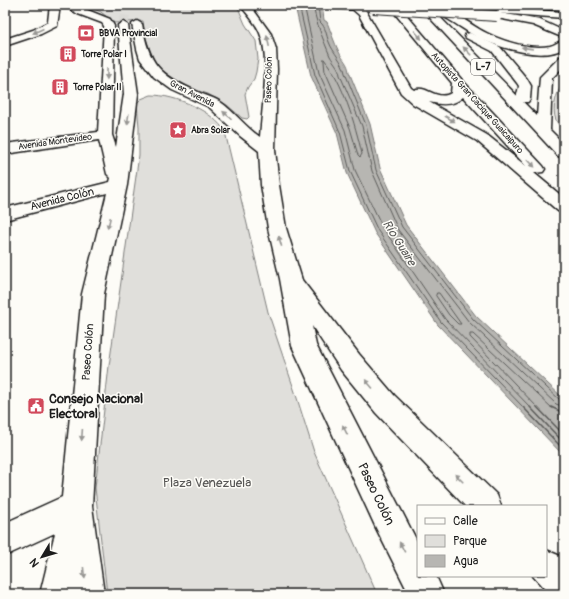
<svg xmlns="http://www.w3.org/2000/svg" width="569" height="599" viewBox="0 0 569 599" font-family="Pangolin,sans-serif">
<rect width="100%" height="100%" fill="#fdfcf7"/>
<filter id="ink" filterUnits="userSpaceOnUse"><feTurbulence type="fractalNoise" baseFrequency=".025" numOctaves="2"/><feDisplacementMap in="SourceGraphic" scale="8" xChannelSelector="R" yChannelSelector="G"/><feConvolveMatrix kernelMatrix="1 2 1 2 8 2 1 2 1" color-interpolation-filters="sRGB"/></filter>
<g filter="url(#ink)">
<g fill="#e0dfdb" stroke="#7e7e7c">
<polygon points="85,5 237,5 245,24 256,41 258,59 256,72 254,79 248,87 245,94 249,117 247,119 242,118 227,105 208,94 170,82 157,69 145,36 143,21 114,23 101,12"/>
<path d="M 564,82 L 564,130 C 561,127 557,123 556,120 C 551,108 557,91 564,82 Z"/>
<path d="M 151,95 C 175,95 214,111 225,132 L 268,312 L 296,395 L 314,452 L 377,594 L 107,594 L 95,488 L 109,366 L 139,155 L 139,127 L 137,103 L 141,99 Z"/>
</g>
<path fill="#b7b6b2" stroke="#797876" d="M 322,5 L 324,20 L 327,22 C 331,32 334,42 339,52 C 343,60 348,63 349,72 L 370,124 L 380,168 L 406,225 L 476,316 L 564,399 L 564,456 L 438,325 L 375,233 L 347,173 L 337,133 L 311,76 L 295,6 Z"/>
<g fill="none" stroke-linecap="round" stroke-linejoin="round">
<g stroke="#5a5a58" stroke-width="1">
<polyline points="299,5 315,75 340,132 350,171 378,231 441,322 524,408"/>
<polyline points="304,5 319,73 345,130 355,170 383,228 445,319 531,408"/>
<path d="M 313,5 C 316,23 323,39 330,56 C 334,63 339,67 340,75 L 362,126 L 372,171 L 398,230 L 469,322 L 556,404 L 564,407"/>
<path d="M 318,5 L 320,22 C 326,27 326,35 329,42 C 333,53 343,61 345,73 L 366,125 L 376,170 L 402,227 L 473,319 L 560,400 L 564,402"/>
<path d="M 324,59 C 343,82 355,124 362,154 L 360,157 L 358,155 L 350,128 L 325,71 Z"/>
<polygon points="437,293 439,293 461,324 458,324 449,315 436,296"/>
<polyline points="538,408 470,337 470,334 473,334 552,408"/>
</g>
<g stroke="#5a5a58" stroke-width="1.5">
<polyline points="523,407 564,450"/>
<polyline points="530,407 564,443"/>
<polyline points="537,407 564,435"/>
<polyline points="551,407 564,413"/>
</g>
<polyline stroke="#dbdad6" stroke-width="10" stroke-dasharray="10 5" stroke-linecap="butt" points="123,25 127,5"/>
<g stroke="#1c1c1c" stroke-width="3">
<g id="minor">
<polygon points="50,5 60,5 57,26 41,34 5,46 5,39 33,30 48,22"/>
<polygon points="63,5 75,5 110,19 114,26 112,135 116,147 124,94 118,25 123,22 128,25 138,94 127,185 104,294 92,506 104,594 40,594 55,533 5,556 5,523 62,497 82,294 107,193 5,220 5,208 110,182 111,178 107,174 99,140 5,154 5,144 98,132 104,26 102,23 78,14"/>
<path d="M 240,5 L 250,5 L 271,34 L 276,49 L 277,69 L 275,150 L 279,185 L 286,228 L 302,280 L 359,354 L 394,395 L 497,495 L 501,506 L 465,506 L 376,413 L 341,370 L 312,326 L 316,345 L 418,543 L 418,576 L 436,576 L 444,594 L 409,594 L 376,528 L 292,346 L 280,279 L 268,228 L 261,185 L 259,151 L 240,136 L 209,107 L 172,90 L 154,77 L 140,59 L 137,49 L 132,24 L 137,21 L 142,24 C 149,64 159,75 196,91 C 203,95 212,97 219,101 C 234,111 245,127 260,137 C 262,108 270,63 261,36 C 258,25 247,14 240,5 Z"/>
<polygon points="326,5 371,5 376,6 378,8 373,11 331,8"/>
<polygon points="472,6 564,12 564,18 469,11 467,9 469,7"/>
<polygon points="470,33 500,47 527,79 531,86 530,99 528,102 518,102 516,99 519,86 517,83 492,51 466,38 465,36 466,34"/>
<polygon points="546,550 558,555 564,561 564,594 549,594 533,576 546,576"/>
</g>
</g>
<g stroke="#1c1c1c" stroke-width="3">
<g id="highway">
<path d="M 352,5 L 358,5 L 366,11 L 411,88 L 414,90 C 426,84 437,102 451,93 L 452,83 L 388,5 L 398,5 L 462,80 L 543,166 L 545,169 L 543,172 L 534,173 L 564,198 L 564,213 L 558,211 L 477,141 L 413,104 L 401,93 L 359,15 L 350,7 ZM 463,97 L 526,166 L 487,135 L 429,102 C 441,105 454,106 463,97 Z"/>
<polygon points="418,5 428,5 537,116 540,77 560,57 564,56 564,66 552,78 550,130 564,144 564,158 558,156"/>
<polygon points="537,5 564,5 564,11 542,8"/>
<path d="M 443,10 C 456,13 467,22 479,29 C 498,40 527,50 550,46 C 555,45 559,41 564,40 L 564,48 C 544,62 497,47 477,37 C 464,30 453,21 440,15 L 438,13 Z"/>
<polygon points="500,13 540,20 564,31 564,38 533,25 497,18 495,16"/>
</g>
</g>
<use href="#minor" fill="#fdfcf7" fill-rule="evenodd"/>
<use href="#highway" fill="#fdfcf7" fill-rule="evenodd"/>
<g stroke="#1c1c1c" stroke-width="12" stroke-linecap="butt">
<polyline id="minor-bridge" points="373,8 497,16"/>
</g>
<use href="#minor-bridge" stroke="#fdfcf7" stroke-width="10"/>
</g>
<defs><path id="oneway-solid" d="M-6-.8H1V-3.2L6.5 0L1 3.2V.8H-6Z"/></defs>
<g fill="#989794">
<use href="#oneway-solid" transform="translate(38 31) rotate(156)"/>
<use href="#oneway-solid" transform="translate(418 35) rotate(50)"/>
<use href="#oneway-solid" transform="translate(268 41) rotate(-102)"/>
<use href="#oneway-solid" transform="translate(527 48) rotate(-171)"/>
<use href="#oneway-solid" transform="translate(467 51) rotate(-134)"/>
<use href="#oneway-solid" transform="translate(107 74) rotate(91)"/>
<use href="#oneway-solid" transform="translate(227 115) rotate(-140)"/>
<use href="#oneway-solid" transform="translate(128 119) rotate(98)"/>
<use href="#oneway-solid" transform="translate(450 119) rotate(30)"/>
<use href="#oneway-solid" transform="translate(531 163) rotate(47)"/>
<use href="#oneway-solid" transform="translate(109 223) rotate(103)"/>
<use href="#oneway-solid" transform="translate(280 241) rotate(-106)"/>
<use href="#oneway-solid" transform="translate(369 384) rotate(-131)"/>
<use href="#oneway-solid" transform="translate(345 430) rotate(-116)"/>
<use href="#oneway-solid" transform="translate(82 435) rotate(94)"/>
<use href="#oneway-solid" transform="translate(459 478) rotate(-135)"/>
<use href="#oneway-solid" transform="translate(402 547) rotate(-118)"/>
<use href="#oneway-solid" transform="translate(84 573) rotate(84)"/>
</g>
</g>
<defs>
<g id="bank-square" transform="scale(0.9)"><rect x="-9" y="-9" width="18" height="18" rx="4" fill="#d1495b" stroke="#fdfcf7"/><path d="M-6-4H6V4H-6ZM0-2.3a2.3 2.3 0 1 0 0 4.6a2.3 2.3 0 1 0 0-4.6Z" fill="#fff"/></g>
<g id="building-square" transform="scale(0.9)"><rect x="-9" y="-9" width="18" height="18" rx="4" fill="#d1495b" stroke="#fdfcf7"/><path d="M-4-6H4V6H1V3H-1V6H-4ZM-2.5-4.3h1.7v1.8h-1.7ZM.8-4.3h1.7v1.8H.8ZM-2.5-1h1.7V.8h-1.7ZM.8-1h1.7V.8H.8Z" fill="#fff"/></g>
<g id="sight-square" transform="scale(0.9)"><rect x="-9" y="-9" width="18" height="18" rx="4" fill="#d1495b" stroke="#fdfcf7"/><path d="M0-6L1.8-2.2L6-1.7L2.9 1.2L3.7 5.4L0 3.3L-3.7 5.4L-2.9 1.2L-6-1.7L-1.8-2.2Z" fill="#fff"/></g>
<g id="civic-square" transform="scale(0.9)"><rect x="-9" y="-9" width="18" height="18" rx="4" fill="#d1495b" stroke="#fdfcf7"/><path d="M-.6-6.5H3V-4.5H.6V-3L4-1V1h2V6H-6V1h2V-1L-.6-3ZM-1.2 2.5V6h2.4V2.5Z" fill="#fff"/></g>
</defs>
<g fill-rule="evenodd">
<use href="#bank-square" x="86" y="33"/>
<use href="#building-square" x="68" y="54"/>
<use href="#building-square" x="60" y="87"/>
<use href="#sight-square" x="178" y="130"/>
<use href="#civic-square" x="36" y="406"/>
</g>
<g text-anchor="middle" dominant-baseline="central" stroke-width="3" stroke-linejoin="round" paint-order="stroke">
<g font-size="9" font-weight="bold" fill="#1c1c1c" stroke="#fdfcf7" text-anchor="start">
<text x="99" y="33">BBVA Provincial</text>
<text x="81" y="54">Torre Polar I</text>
<text x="73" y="87">Torre Polar II</text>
<text x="191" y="130">Abra Solar</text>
</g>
<g font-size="9" fill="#1c1c1c" stroke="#fdfcf7">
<text transform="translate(269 80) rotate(-89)">Paseo Colón</text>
<text transform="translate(192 94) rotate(27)">Gran Avenida</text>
<text transform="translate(477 103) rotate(48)">Autopista Gran Cacique Guaicaipuro</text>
<text transform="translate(55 142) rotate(-8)">Avenida Montevideo</text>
</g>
<rect fill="#fdfcf7" stroke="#605f5e" stroke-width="1" x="471" y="59" width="24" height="16" rx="3"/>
<g font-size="10" font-weight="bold" fill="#1c1c1c">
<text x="483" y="67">L-7</text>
</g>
<g font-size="11" fill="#1c1c1c" stroke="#fdfcf7">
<text transform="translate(62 199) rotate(-14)">Avenida Colón</text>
<text transform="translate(88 352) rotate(-86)">Paseo Colón</text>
</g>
<g font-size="12" font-style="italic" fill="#5a5a58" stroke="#fdfcf7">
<text transform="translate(399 243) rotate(58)">Río Guaire</text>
</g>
<g font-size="13" font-weight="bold" fill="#1c1c1c" stroke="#fdfcf7" text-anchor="start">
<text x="49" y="399">Consejo Nacional<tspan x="49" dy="15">Electoral</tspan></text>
</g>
<g font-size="13" fill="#575655" stroke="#fdfcf7">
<text x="207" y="483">Plaza Venezuela</text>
</g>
<g font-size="13" fill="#1c1c1c" stroke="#fdfcf7">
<text transform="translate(376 494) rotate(64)">Paseo Colón</text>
</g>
</g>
<rect width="569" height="599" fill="none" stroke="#fdfcf7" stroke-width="20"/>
<rect x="10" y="10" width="549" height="579" fill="none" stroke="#1c1c1c" stroke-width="1.5" filter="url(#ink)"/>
<rect x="417" y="505" width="130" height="72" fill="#fdfcf7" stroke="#a3a29f"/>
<rect x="425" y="518" width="20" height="6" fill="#fdfcf7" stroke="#a3a29f"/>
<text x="453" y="525" font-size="12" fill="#1c1c1c">Calle</text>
<rect x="425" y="535" width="20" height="12" fill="#e0dfdb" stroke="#a3a29f"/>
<text x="453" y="545" font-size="12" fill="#1c1c1c">Parque</text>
<rect x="425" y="555" width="20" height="12" fill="#b7b6b2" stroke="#a3a29f"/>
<text x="453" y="565" font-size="12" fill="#1c1c1c">Agua</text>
<g transform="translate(42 557) rotate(232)" stroke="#fdfcf7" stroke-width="3" paint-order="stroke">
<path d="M0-3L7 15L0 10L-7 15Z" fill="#1c1c1c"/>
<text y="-6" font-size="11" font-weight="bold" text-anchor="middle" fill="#1c1c1c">N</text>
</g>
</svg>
